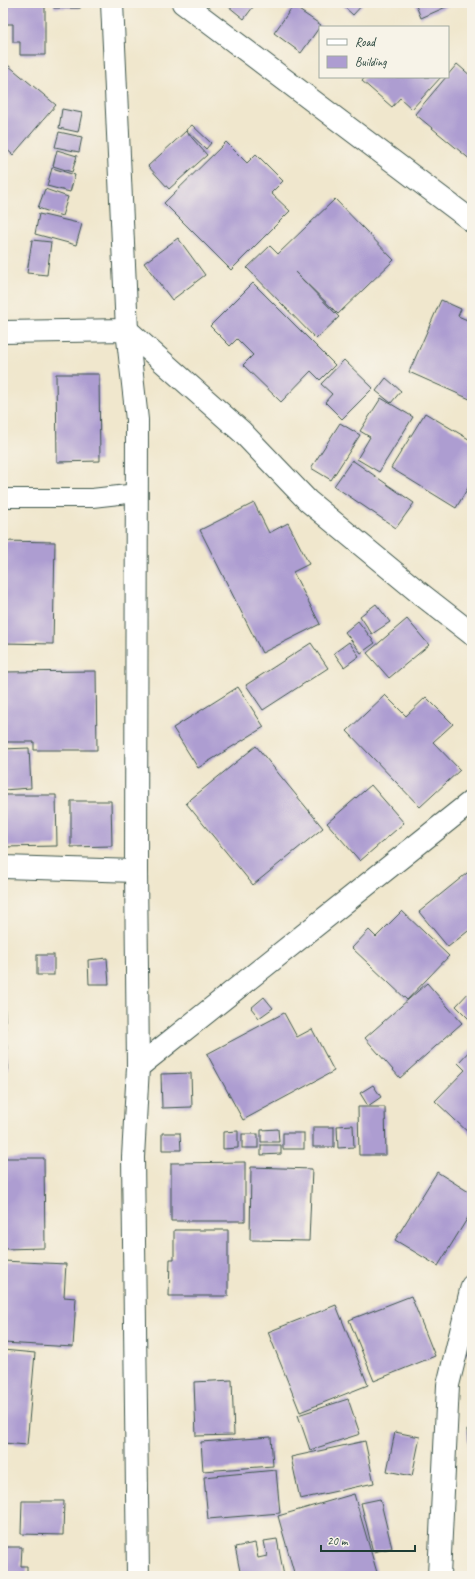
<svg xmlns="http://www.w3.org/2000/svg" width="475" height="1579" viewBox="0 0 475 1579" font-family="Caveat,sans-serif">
<rect width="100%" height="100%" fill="#f7f3e8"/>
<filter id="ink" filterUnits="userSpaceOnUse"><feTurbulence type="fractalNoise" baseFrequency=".025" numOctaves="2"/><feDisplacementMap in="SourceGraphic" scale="8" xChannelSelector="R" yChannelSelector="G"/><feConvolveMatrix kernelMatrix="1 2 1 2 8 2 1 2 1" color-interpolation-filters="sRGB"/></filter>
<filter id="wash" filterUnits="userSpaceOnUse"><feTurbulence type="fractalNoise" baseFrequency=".012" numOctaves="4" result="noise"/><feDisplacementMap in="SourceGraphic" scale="16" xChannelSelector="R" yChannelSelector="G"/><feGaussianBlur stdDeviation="0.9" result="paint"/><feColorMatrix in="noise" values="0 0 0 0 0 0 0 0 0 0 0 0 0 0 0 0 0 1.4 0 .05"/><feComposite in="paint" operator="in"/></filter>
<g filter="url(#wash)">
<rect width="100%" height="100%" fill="#f0e7cd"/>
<g id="blocks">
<g fill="#ad9dd1">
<polygon points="3,3 45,3 45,55 20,55 20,42 13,42 13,24 3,24"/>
<rect x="54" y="3" width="26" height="5"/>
<polygon points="230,3 256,3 244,19 228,6"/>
<polygon points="340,3 364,3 353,15"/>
<polygon points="415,3 455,3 421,18"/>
<polygon points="293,6 321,25 301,53 274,33"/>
<polygon points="3,61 56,105 13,155 3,146 3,140 5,137 3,135"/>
<polygon points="457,64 472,77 472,161 415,114"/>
<polygon points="365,77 441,77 412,109 400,98 392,107 362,81"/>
<polygon points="62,109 82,113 78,132 59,128"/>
<polygon points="192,125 211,143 206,149 186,130"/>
<polygon points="186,131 207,155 169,189 148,166"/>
<polygon points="59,132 82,137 79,152 55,147"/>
<polygon points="226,142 247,163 256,154 283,181 271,193 290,211 231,270 164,203"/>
<polygon points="57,150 77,156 72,172 53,166"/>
<polygon points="52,168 75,175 70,192 47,186"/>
<polygon points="45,189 68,197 62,216 38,208"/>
<polygon points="335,199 394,260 338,314 295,272 339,317 316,339 247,268 270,246 278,254"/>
<polygon points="39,214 82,224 76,245 35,234"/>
<polygon points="178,238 205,275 172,300 144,263"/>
<polygon points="32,240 51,242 47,275 27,273"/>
<polygon points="253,283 335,365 320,380 311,371 281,402 243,365 253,355 237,339 230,346 210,326"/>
<polygon points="441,300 461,309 458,316 472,322 472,400 409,372"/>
<polygon points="344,360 373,388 342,419 325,402 332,394 321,384"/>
<polygon points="56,374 99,374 100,461 57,462"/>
<polygon points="386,378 401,391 391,403 376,391"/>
<polygon points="381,398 413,417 379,472 357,459 370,437 360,431"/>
<polygon points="425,413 472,441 472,481 456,508 391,468"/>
<polygon points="340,423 360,435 331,480 311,468"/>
<polygon points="352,460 414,503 396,528 334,486"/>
<polygon points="254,503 269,533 288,523 309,564 293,572 320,624 262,653 200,530"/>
<polygon points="3,541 55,542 53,644 3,643"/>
<polygon points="376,604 390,622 372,634 360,616"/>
<polygon points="407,619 429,645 389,678 367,653"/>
<polygon points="358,621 375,643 361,653 345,632"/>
<polygon points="349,642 359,656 344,667 334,653"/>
<polygon points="311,643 328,668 263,710 246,685"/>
<polygon points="96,671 97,750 34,750 34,742 3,742 3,672"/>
<polygon points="238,687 264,727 198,768 173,728"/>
<polygon points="385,695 406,716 426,697 453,724 433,742 460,770 420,807 347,731"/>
<polygon points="256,746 323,828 253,885 186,803"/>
<polygon points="29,748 31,788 3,790 3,749"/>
<polygon points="371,785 404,823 360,861 327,823"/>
<polygon points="3,795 56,795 57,846 3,847"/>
<polygon points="71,801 111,801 112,846 71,847"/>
<polygon points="472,869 472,928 448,947 419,912"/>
<polygon points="402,911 449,956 407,1000 352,948 369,930 376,937"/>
<rect x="37" y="955" width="17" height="20"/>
<polygon points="107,958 109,984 89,984 88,960"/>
<polygon points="427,983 462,1023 400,1078 365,1038"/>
<polygon points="472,989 472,1022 456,1006"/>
<polygon points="264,997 273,1008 259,1018 251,1008"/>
<polygon points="3,999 4,999 8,1069 3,1069"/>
<polygon points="284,1013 297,1037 312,1029 334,1071 243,1120 207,1054"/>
<polygon points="472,1048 472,1136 435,1101 465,1070 458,1063"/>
<polygon points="191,1073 192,1107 162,1108 161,1074"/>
<polygon points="373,1085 381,1097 368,1106 360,1093"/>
<polygon points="358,1107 385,1107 386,1155 359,1155"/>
<polygon points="353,1125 354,1147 338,1148 337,1126"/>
<rect x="313" y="1127" width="21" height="20"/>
<polygon points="278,1129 279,1142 261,1142 261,1130"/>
<polygon points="238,1131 238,1148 223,1149 223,1132"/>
<polygon points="162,1133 180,1133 181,1150 162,1150"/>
<rect x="283" y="1133" width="21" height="16"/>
<rect x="242" y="1134" width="16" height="14"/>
<polygon points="261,1145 281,1145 281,1154 261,1155"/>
<polygon points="3,1158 44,1158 45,1248 3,1249"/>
<polygon points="245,1162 245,1221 171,1221 171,1163"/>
<polygon points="251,1167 312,1169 309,1241 250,1240"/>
<polygon points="437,1172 472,1194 472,1211 438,1266 395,1240"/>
<polygon points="174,1230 228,1230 228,1296 169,1296 170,1259 174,1259"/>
<polygon points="3,1261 66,1264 64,1297 76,1298 73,1347 3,1343"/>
<polygon points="411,1296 435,1356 374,1381 349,1320"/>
<polygon points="336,1305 368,1385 300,1412 268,1332"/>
<polygon points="472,1343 472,1359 464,1352"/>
<polygon points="3,1350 35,1353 27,1445 3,1443"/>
<polygon points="232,1380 234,1435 196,1436 194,1382"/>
<polygon points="348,1399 360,1434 310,1450 298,1415"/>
<polygon points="467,1430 472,1430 472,1471 471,1471"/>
<polygon points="395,1432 420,1437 412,1476 387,1471"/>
<polygon points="271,1437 273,1466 203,1471 201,1442"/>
<polygon points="365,1441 374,1483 300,1499 291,1457"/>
<polygon points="276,1470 280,1513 208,1519 204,1477"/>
<polygon points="354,1494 378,1576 295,1576 278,1516"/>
<polygon points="380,1499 392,1548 373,1552 361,1503"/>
<polygon points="22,1501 64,1501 63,1535 21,1534"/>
<polygon points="277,1539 284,1576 241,1576 235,1547 255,1543 258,1558 267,1556 264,1541"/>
<polygon points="3,1547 22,1547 21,1566 27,1566 27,1576 3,1576"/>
</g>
</g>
</g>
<g filter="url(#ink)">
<use href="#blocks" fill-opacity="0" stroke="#3e564b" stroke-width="1"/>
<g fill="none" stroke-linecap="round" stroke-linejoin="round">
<g stroke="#3e564b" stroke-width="20">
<polyline id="service" points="3,498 92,498 137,493"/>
</g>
<g stroke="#3e564b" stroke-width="24">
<g id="minor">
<polyline points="112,3 127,330 137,420 136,871 138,1067 133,1157 138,1576"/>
<polyline points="183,3 472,221"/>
<polyline points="3,332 127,330 242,432 308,501 422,595 472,634"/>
<polyline points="3,867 136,871"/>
<polyline points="138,1067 472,801"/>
<polyline points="439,1576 448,1385 472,1286"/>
</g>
</g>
<use href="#service" stroke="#fff" stroke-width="18"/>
<use href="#minor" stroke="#fff" stroke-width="22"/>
</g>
</g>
<rect width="475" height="1579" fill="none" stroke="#f7f3e8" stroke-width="16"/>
<rect x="319" y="26" width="130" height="52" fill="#f7f3e8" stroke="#a1aaa0"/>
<rect x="327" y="39" width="20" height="6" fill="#ffffff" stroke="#a1aaa0"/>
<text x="355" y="46" font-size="12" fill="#1f3d34">Road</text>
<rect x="327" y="56" width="20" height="12" fill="#ad9dd1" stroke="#a1aaa0"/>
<text x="355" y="66" font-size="12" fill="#1f3d34">Building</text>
<path d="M321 1545v6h94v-6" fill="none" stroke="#1f3d34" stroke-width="2"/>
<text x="327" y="1545" font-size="12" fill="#1f3d34" stroke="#f7f3e8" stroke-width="3" paint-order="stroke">20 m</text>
</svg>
